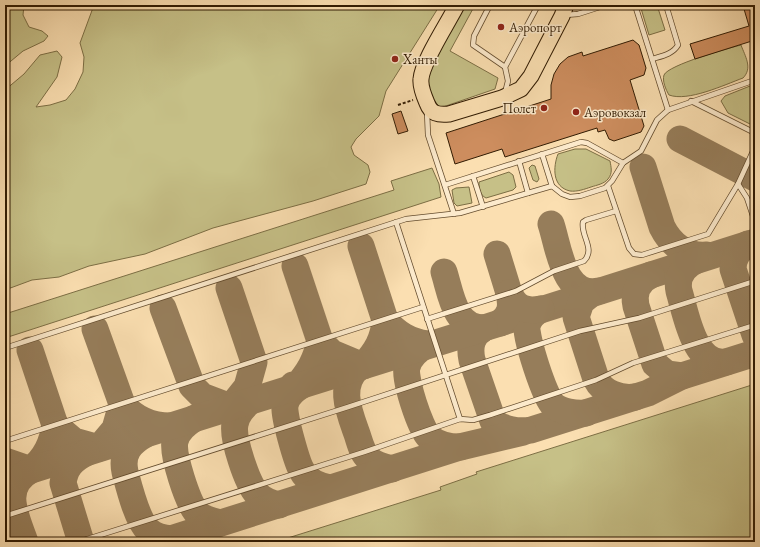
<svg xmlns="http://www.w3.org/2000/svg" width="760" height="547" viewBox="0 0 760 547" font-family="'EB Garamond',serif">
<rect width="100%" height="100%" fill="#fbdfb1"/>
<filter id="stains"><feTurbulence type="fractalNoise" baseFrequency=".005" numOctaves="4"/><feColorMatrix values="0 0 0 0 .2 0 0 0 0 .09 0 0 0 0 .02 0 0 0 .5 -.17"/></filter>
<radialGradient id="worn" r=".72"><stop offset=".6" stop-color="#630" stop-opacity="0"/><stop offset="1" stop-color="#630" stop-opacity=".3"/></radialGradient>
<g fill="#c6c087" stroke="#7c6e44">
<polygon points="5,5 24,5 23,15 29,27 42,31 48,36 44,41 23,51 5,66"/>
<polygon points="94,5 440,5 386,91 379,116 356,139 351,147 354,155 368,165 370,172 366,184 313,201 213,228 145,254 89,266 59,277 32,280 5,290 5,90 24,74 40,55 57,51 62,57 57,77 36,107 50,105 66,100 75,89 83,72 84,57 80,43"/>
<path d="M 462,5 L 475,5 L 450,51 L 498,78 L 495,89 L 440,108 C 431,98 428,87 426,74 Z"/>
<polygon points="640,5 657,5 665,30 649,35"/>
<path d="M 741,45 C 745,56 753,68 743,78 C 724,85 688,102 669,95 C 666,90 662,81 664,75 C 668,65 729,48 741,45 Z"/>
<polygon points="755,84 755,126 754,126 728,113 721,101 725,96"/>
<path d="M 575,149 L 586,149 L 610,161 C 611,167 613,173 608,179 C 604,184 597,185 591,187 C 585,189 577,192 570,191 C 552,187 553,167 558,154 Z"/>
<polygon points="532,165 535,166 539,179 537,182 533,180 529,168"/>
<polygon points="432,168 439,184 441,197 5,338 5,314 394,190 391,181"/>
<path d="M 509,172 L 513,175 L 516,187 L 513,190 L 486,198 C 480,195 479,189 479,182 Z"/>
<polygon points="469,187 472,203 457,206 454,203 452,190 456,188"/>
<polygon points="755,384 755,542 275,542 441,490 440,487 477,474 476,472"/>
</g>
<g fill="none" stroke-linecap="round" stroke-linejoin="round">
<g stroke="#967d5a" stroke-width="27">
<polyline points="680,139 755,178"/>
<path d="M 643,167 L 662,227 C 671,245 687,257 707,255"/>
<path d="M 551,224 C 559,248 563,298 599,291"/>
<path d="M 755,242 L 484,328 C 472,335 469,346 472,360 L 493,421 C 503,430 519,432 531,430 L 648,393 L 682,376 L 755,353"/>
<path d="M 748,244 C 739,250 733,257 733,269 L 755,335"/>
<polyline points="361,246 385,320"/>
<polyline points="497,254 509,293"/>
<path d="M 695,261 C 683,267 676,277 679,291 C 686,314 694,367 726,362"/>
<polyline points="295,266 320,341"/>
<path d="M 444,272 C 451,294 454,328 484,328"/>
<path d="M 651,275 C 638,281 633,292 636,306 L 655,364 L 667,374 L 682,376"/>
<path d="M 592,293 L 581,302 L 576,317 L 596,379 C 603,393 620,399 635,397"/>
<polyline points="163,308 192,386 202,396 231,407 247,387 254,362 229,288"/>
<path d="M 541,309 C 534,313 529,318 527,326 C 525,336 545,398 553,405 C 561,412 576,414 586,413"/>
<path d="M 500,323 C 511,315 512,306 509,293 C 516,308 525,312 541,309"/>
<polyline points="95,329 122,404"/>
<path d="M 427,344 C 418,350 410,356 407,367 C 404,379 420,428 429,437 C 438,445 449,447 460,447"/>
<polyline points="30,350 55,425"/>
<path d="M 360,366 C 337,384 349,412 357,434 C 360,443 362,453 369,459 C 375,465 384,467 392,469"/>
<path d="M 293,385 L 296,387 C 309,372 316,360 320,341 L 332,353 L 363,366 C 376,352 384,339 385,320 C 397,334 409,341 427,344"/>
<path d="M 302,385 C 294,390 286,396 285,406 C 283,414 297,463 302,471 C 308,482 319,486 330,488"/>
<path d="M 250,401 C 243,408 237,414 235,424 C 232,438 247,483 257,494 C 263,500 270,503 279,505"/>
<path d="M 195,418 C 186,424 178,430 175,441 C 172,455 188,503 197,513 C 203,519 212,521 220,523"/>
<path d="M 146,434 C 130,443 121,453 125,472 C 129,487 137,520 148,530 C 154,536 163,538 171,539"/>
<path d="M 5,461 L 31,470 C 46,457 52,444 55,425 L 74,441 L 99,448 L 115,429 L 122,404 C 135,419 150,426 170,426"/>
<path d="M 25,542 C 16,516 0,487 31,470 L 484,328"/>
<path d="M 81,542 L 63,483 C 65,468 72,460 86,453"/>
<polyline points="161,542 460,447 523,432"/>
</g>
</g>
<g fill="#cd8d5e" stroke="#311b02">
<polygon points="755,5 755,40 695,59 690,44 749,26 744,9"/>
<polygon points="633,40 639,45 646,68 644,75 630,80 644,126 641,132 614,141 609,139 605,130 598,132 597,128 505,157 502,149 455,164 446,133 551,99 551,85 554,74 560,64 568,57 582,52 583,56"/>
<polygon points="401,111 408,131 398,134 392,114"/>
</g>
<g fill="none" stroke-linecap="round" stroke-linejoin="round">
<g stroke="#644c2e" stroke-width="6">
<g id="service">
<polyline points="490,5 474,36 473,45 505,67"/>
<polyline points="635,5 668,110"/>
<polyline points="565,15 578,14 606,5"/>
<path d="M 652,59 C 662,56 673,54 678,45 L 666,5"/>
<polyline points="505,93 508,81 505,67 538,5"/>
<polyline points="691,101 755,133"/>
<polyline points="427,112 428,135 454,214"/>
<polyline points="542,154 552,186"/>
<polyline points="519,161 528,193"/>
<polyline points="473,176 483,207"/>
<polyline points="738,184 747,198 755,222"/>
<polyline points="445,185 581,142 587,143 623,163"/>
<polyline points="608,186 629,248 634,254 642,255 708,234 738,184 755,147"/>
<polyline points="396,222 460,419"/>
<path d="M 427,319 L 516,291 L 554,271 L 584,261 C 596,249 580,235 583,222 L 586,220 L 616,211"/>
<polyline points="5,348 406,219 460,213 552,186 562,194 570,197 580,196 605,188 612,181 623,163 641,151 657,120 668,110 755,80"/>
<polyline points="5,441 423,307"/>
<polyline points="5,516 348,407 580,331 639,318 755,281"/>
<polyline points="78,542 364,452 460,419 473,420 490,415 596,380 633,363 755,325"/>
</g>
</g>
<g stroke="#311b02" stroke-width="17">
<path id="primary" d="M 457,5 C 448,23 422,62 421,79 C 420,87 424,96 427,103 C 431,114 438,115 449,114 L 502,98 L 521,89 L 531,76 L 562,16 L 566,5"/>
</g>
<polyline stroke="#311b02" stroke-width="2" stroke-dasharray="3 2" stroke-linecap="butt" points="398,105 413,100"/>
<use href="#service" stroke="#fceacc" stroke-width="4.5"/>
<use href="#primary" stroke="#fbdfb1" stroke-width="15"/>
</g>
<g fill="#8f2418" stroke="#fceacc" stroke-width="1.5">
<circle cx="501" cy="27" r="4"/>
<circle cx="395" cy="59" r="4"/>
<circle cx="544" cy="108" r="4"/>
<circle cx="576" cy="112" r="4"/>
</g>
<g text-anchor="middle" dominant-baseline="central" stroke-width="3" stroke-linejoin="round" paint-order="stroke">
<g font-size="13" fill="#311b02" stroke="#fceacc" text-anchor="start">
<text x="509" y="27">Аэропорт</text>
<text x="403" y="59">Ханты</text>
<text x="536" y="108" text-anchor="end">Полет</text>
<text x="584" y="112">Аэровокзал</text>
</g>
</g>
<rect width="760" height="547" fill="none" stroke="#fbdfb1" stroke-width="20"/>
<rect x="6" y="6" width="748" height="535" fill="none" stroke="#311b02" stroke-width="2"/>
<rect x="10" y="10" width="740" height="527" fill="none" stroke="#311b02"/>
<rect width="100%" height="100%" filter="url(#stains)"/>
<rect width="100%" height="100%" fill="url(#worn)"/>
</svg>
